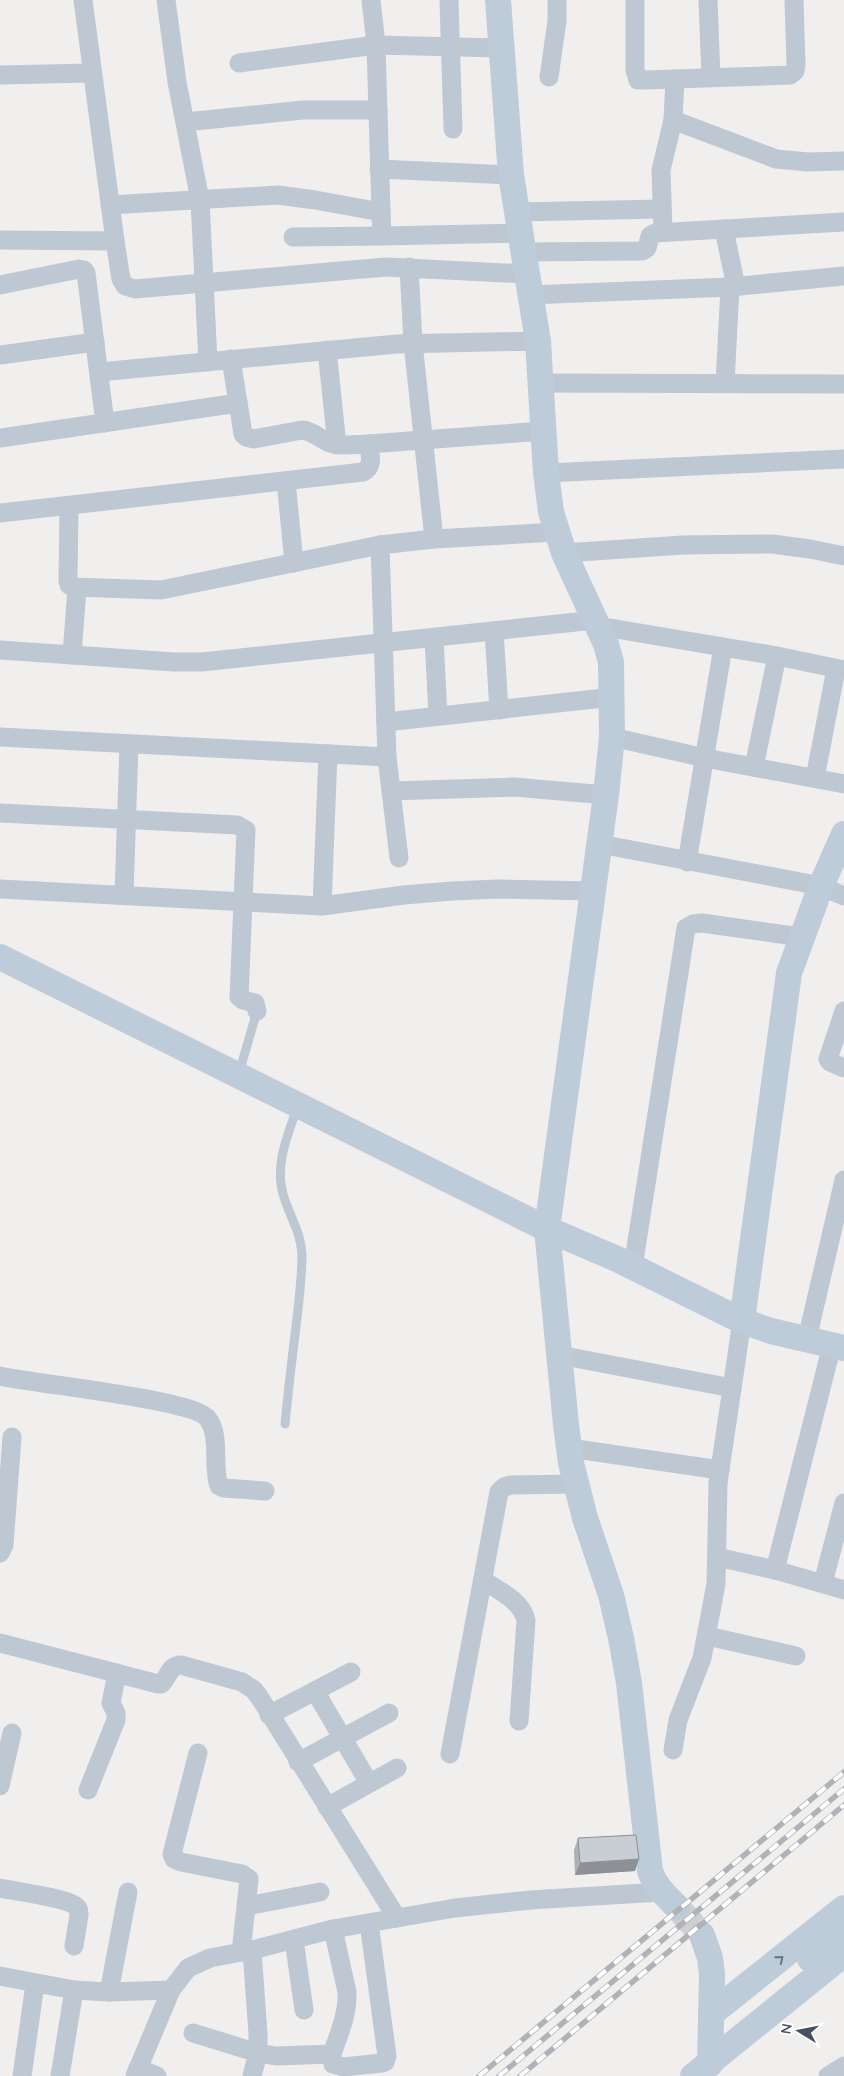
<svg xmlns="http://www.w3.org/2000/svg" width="844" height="2076" viewBox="0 0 844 2076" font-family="Quicksand,sans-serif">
<rect width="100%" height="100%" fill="#f1eeee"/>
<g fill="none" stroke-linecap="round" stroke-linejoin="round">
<polyline stroke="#cecfd1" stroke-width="26" stroke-dasharray="26 13" stroke-linecap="butt" points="677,1907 702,1935"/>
<g stroke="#bdc8d2" stroke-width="9">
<polyline points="239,1073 257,1011"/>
<path d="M 285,1424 C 288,1392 292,1359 296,1326 C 299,1302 302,1278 302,1254 C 301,1234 291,1218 285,1200 C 273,1169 287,1137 297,1108"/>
</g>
<g stroke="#bdc8d2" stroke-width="19">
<polyline points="166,0 177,82 200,200 208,362"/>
<polyline points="371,0 376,45 381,212"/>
<polyline points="449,0 453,129"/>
<polyline points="635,0 635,70 638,80 645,80 790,75 795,71 796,65 794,0"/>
<polyline points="708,0 711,77"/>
<polyline points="239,63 376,45 500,48"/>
<polyline points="0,75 91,73"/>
<polyline points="549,77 557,21 557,0"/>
<polyline points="673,120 776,159 808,162 844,161"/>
<polyline points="186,122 303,110 378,110"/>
<polyline points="379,169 511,175"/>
<polyline points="110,205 278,195 315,200 381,212 382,236 520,233"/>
<polyline points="517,212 662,209"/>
<polyline points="724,229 736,287"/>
<polyline points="663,232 661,170 673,120 675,79"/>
<polyline points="293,237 382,236"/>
<polyline points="0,240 115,241 83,0"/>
<polyline points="115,241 121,279 125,286 135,289 386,267 527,274"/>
<polyline points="523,252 642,251 647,248 650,236 655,233 844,222"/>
<polyline points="409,267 413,343 434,539"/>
<polyline points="0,285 79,269 84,270 86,273 105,423"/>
<polyline points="529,295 730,287 844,276"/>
<polyline points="327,350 337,445"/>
<polyline points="0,355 95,342"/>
<path d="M 231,359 L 243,434 L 246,437 L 254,439 L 302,430 C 314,431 319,439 330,443 C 342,447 357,444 369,444"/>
<polyline points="99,372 397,344 538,341"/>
<polyline points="540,383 844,384"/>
<polyline points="725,383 730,287"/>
<polyline points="0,438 238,403"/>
<polyline points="546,473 844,459"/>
<polyline points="286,481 294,563"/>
<polyline points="69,506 68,581 69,585 73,587 161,590 380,545"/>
<path d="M 0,513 L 363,472 C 374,467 370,455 369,444 L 543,431"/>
<polyline points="564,553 683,545 772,544 810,549 844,556"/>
<polyline points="598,626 777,656 844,670"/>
<polyline points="494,631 499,710"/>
<polyline points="434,638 438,716"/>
<polyline points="0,650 174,662 202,662 595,620"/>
<polyline points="72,655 77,588"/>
<polyline points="386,722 613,697"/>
<polyline points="0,737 387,757"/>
<polyline points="612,737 705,758 844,784"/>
<polyline points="754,767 777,656"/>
<polyline points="815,778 836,669"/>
<polyline points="391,791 514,787 606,795"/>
<polyline points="0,813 237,825 246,830 239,997 243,1000 255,1003 257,1011"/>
<polyline points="600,844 821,886 844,896"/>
<polyline points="399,858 387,757 380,545 434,539 557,532"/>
<polyline points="687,862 723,647"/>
<polyline points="0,889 322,906 404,895 452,891 498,889 593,891"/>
<polyline points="124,895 129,744"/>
<polyline points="322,906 328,754"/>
<polyline points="844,1011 828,1059 830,1062 844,1068"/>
<polyline points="633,1267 686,928 693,924 702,923 801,937"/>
<polyline points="807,1339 844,1180"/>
<polyline points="559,1355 732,1388"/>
<path d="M 0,1376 C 34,1384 194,1399 208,1419 C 221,1436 212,1467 219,1486 L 224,1488 L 265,1491"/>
<polyline points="569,1448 720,1470"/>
<polyline points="0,1553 4,1545 12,1437"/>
<polyline points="717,1557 775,1570 844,1590"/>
<polyline points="775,1570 832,1345"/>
<path d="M 483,1580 C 499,1591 521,1600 526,1620 L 519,1721"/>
<polyline points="823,1583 844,1503"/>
<polyline points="707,1636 796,1656"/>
<path d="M 0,1643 L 158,1684 L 161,1684 C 169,1677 169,1665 181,1665 L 242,1682 L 254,1690 L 260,1698 L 397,1918"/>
<polyline points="315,1691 369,1783"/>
<polyline points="269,1715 351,1672"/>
<polyline points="673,1750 678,1720 702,1658 716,1584 718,1483 742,1321"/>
<polyline points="198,1753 172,1854 174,1859 181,1862 242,1874 249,1879 241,1952"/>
<polyline points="450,1754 499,1492 504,1487 511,1485 577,1484"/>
<polyline points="298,1762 389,1713"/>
<polyline points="0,1786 12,1733"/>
<polyline points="88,1790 116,1720 116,1713 111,1703 117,1673"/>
<polyline points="327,1807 397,1768"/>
<path d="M 0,1888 C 15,1891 64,1898 74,1905 C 79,1908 79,1910 79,1915 L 74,1946"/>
<polyline points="247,1906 320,1892"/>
<path d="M 333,1929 L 347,1992 C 348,2014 339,2034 332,2054 L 333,2064 L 343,2067 L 382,2063 L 385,2062 L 387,2056 L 369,1923"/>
<polyline points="294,1940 304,2010"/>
<polyline points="0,1976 74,1990 109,1992 171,1990"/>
<polyline points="109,1992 128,1892"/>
<polyline points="193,2033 258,2053 258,2034 252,1950"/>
<polyline points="138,2068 157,2076"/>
<polyline points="22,2076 35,1984"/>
<polyline points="60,2076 74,1990"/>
<polyline points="135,2076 171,1990 188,1968 210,1958 252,1950 333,1929 455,1908 530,1900 661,1892"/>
<polyline points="252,2076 258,2053 276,2056 332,2054"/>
<polyline points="828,2076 844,2066"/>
</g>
<g stroke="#becbd9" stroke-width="26">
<path d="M 498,0 L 511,175 L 538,341 L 546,473 L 551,512 L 564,553 L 606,644 L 611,662 L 612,737 L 606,795 L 547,1229 L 566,1425 L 571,1463 L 585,1518 L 611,1595 L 621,1638 L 629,1683 L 650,1871 C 655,1886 665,1895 677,1907"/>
<polyline points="0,957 547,1229 617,1259 742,1321 771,1331 844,1348"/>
<polyline points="742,1321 789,973 821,886 844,834"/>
<polyline points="702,1935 710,1958 712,1975 710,2064"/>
<polyline points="810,1959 844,1931"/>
<polyline points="712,2013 844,1908"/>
<polyline points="693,2076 844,1954"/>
</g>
<g stroke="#afb3b9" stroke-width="5.5">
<g id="rail">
<polyline points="479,2076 844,1772"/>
<polyline points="499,2076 844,1789"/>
<polyline points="520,2076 844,1805"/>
</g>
</g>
<use href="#rail" stroke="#fff" stroke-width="4" stroke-dasharray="11" stroke-linecap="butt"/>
</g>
<polygon fill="#adb0b6" points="578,1838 635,1871 575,1875 574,1850"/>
<polygon fill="#8d9094" points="639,1859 635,1871 575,1875 580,1863"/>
<polygon fill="#c9cdd4" stroke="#8d9094" points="636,1835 639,1859 580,1863 578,1838"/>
<defs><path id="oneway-chevron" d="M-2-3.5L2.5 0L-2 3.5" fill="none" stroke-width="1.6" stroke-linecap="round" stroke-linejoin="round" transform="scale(1.25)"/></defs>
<use stroke="#697683" href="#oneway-chevron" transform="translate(780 1959) rotate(-39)"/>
<g transform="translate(799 2031) rotate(280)" stroke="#ffffff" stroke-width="4" paint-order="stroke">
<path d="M0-4L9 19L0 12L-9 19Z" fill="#44515e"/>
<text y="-8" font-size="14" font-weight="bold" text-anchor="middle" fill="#44515e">N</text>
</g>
</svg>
